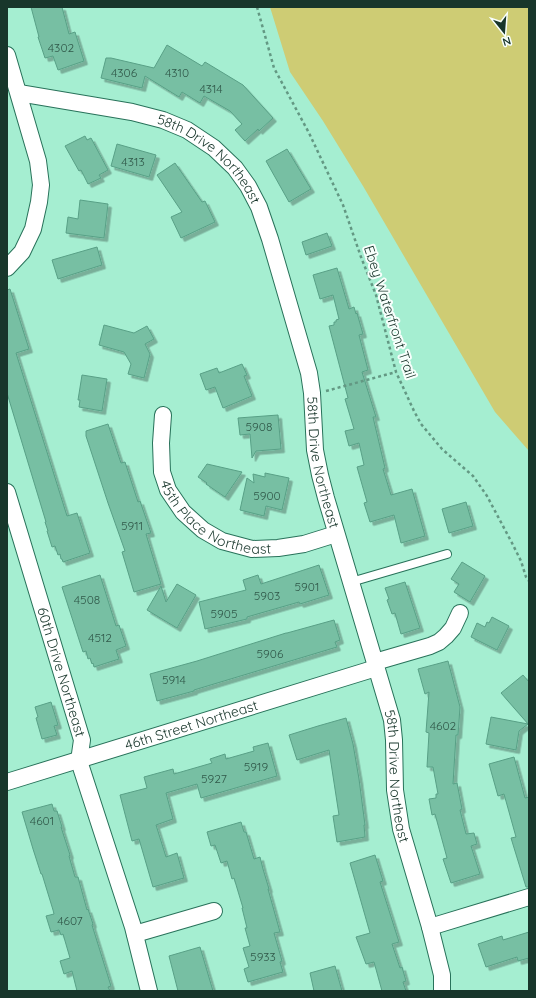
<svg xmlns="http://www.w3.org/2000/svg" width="536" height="998" viewBox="0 0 536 998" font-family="Quicksand,sans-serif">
<defs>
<filter id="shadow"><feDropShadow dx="3.5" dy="3.5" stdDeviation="0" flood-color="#0004"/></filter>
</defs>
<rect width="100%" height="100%" fill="#a5eed1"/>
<polygon fill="#cecc74" points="270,7 529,7 529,451 495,412 363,186 323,121 290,72"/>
<g fill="#77bfa3" stroke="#58a086" filter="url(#shadow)">
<polygon points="31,7 62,7 69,34 75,32 84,61 58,70 53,56 45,58 38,37 39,37"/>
<polygon points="167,45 202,66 205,62 243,85 273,118 259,131 258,129 245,141 235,130 242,124 230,111 204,96 200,103 182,92 179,97 145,76 142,88 101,78 106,58 111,58 154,68"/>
<polygon points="85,136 87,140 91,138 108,170 99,175 101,178 88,184 81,170 79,171 65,146"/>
<polygon points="117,144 156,155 149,177 111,166"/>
<polygon points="287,149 311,189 289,202 266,161"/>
<polygon points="175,163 202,202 205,201 215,222 181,238 171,217 182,212 157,175"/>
<polygon points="80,200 108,204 104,238 66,233 68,217 78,219"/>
<polygon points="327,233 332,246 306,255 302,242"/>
<polygon points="97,247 102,265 58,279 52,260"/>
<polygon points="337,268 349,309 354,307 356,314 357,313 363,334 359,335 368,370 362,372 376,417 373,417 385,468 383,469 391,495 412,489 425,536 401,543 394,515 370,522 364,503 367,502 357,467 364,465 359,443 349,446 345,431 354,429 345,399 348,398 329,326 334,325 334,322 336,322 336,320 339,319 333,295 320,299 313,275"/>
<polygon points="10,289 29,349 16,353 67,516 77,513 90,553 63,562 62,559 61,559 60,554 58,555 55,546 52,547 47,531 48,531 45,522 46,522 7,393 7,290"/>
<polygon points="104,325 134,333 147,326 154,339 145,344 150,354 144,378 128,374 131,364 124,352 99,345"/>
<polygon points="242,364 247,375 244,376 252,396 223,408 215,387 206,390 200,374 217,368 219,373"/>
<polygon points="82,375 107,379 102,411 79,407 80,400 78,400"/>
<polygon points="278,415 281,449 256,451 252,458 250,434 240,435 238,418"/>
<polygon points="108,424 121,463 125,462 138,502 140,501 151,533 146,534 161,584 134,592 122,552 125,551 108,503 86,436 86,431"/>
<polygon points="207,464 242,472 225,497 206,484 207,483 198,477"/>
<polygon points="265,473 289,478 282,510 266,506 264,516 240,510 247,478 254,483 253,474 265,477"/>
<polygon points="466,502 473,526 449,533 442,509"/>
<polygon points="462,562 485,576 470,602 454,592 459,584 451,579"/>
<polygon points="319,565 329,595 300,604 299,602 247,617 247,619 205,629 199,602 246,590 243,580 258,575 261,584"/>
<polygon points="100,575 116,626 119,625 126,646 116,650 119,659 94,667 93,663 92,664 90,658 88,659 86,651 83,652 62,587"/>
<polygon points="405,582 420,628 401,634 395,613 392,614 387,600 389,599 385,588"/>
<polygon points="177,584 196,595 177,628 147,610 161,586 166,602"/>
<polygon points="492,617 509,626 497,650 471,637 477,623 485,627 487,622 489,623"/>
<polygon points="334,620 340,640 335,642 337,647 194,690 194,691 157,701 150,674 197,661 286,633 287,633"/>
<polygon points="448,661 460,707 458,735 456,735 453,784 457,783 462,809 460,810 466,834 474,833 477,844 471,846 480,874 451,883 443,859 447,858 435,814 432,815 429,799 436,798 436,794 438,794 433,767 427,767 429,733 426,732 429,692 425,694 418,669"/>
<polygon points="523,675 529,682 529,725 501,693"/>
<polygon points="51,702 58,725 54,726 57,735 42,739 36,718 38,717 35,707"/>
<polygon points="491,717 528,724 519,731 516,750 486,744"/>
<polygon points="346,718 353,744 359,779 365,825 364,825 365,837 337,842 333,816 339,815 329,750 297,760 289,735 318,726"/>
<polygon points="268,743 277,776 201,798 197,784 166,793 173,819 156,825 166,857 177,853 184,878 153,887 139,839 132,841 120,795 147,788 144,777 173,769 174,774 212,763 210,759 225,754 226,759 254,751 253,747"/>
<polygon points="514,757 525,798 529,797 529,887 526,887 511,838 516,837 504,794 498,796 489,764"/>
<polygon points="52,804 54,811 57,811 62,827 61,827 70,855 69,856 75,877 78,877 87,910 88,909 93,924 92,925 111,986 108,987 110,991 77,991 72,971 64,974 60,961 70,958 63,934 61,935 59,930 51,932 46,916 54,914 53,910 42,874 41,874 33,849 22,812"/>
<polygon points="241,822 244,832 246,832 254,859 260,857 263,869 269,889 268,889 280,932 274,933 282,961 280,962 283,972 248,982 244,969 249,967 243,948 250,946 245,928 247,928 242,908 243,908 234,878 232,879 227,861 221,863 215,845 211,846 207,832"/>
<polygon points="375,855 383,881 380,882 399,942 392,944 400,968 402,967 406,981 403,982 406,991 382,991 374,962 366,964 356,937 370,933 350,863"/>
<polygon points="529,932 529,958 518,961 517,957 486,967 478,944 502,936 503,940"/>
<polygon points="200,947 213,991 178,991 169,956"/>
<polygon points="335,966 342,991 314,991 310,973"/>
</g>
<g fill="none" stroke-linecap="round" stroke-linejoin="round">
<g stroke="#28725a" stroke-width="10">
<polyline id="lane" points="351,582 447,554"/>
</g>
<g stroke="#28725a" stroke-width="18">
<g id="street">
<polyline points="7,55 38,161 41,185 39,202 33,229 22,252 7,268"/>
<path id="s1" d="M 19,93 L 132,112 L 163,120 L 187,130 L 214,148 L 235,168 L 248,186 L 259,207 L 270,239 L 309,373 L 312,393 L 315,450 L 320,475 L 326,498 L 392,720 L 394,740 L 395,790 L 401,829 L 430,927 L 442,975 L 442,991"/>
<path id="s2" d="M 163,415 L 161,443 L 162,472 L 168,490 L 183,512 L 203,530 L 222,541 L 252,549 L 278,548 L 304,544 L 336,534"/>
<path id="s3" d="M 7,492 L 82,740 L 79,761 L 133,927 L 149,991"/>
<polyline points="375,662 430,646 439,642 446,636 453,628 460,613"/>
<path id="s4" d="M 7,782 L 376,668"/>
<polyline points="430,927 529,897"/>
<polyline points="135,934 214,911"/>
</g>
</g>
<g stroke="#639883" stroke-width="2.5" stroke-dasharray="3 3" stroke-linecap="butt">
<polyline points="257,7 274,68 309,133 343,205 361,257 376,295 396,372 414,411 421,424 442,449 473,476 487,496 512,543 521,561 526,577 529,581"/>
<polyline points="326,391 396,372"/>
</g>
<use href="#lane" stroke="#fff" stroke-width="8"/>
<use href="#street" stroke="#fff" stroke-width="16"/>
</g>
<g text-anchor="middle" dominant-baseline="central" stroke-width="4" stroke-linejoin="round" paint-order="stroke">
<g font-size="12" fill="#305849">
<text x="61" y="47">4302</text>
<text x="124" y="72">4306</text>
<text x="177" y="72">4310</text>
<text x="211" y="88">4314</text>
<text x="133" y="161">4313</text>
<text x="259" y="426">5908</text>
<text x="267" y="495">5900</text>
<text x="132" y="525">5911</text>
<text x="307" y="586">5901</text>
<text x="267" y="595">5903</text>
<text x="87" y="599">4508</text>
<text x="224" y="613">5905</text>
<text x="100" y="637">4512</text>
<text x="270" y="653">5906</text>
<text x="174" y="679">5914</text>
<text x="443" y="725">4602</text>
<text x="256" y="766">5919</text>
<text x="214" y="778">5927</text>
<text x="42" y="820">4601</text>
<text x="70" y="920">4607</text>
<text x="263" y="956">5933</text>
</g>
<g font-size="14" fill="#18362b" stroke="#f8fffc">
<text stroke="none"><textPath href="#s1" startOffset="208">58th Drive Northeast</textPath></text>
<text transform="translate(390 312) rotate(72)">Ebey Waterfront Trail</text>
<text stroke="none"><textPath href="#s1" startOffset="544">58th Drive Northeast</textPath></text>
<text stroke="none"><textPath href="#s2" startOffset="134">45th Place Northeast</textPath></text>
<text stroke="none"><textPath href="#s3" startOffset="188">60th Drive Northeast</textPath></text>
<text stroke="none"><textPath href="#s4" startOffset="193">46th Street Northeast</textPath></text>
<text stroke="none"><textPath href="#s1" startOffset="868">58th Drive Northeast</textPath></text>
</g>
</g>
<rect width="536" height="998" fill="none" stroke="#18362b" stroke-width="16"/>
<g transform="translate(504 32) rotate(163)" stroke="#f8fffc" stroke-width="3" paint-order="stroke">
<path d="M0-3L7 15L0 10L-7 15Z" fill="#18362b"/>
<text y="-6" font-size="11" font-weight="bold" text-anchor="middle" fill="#18362b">N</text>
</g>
</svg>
